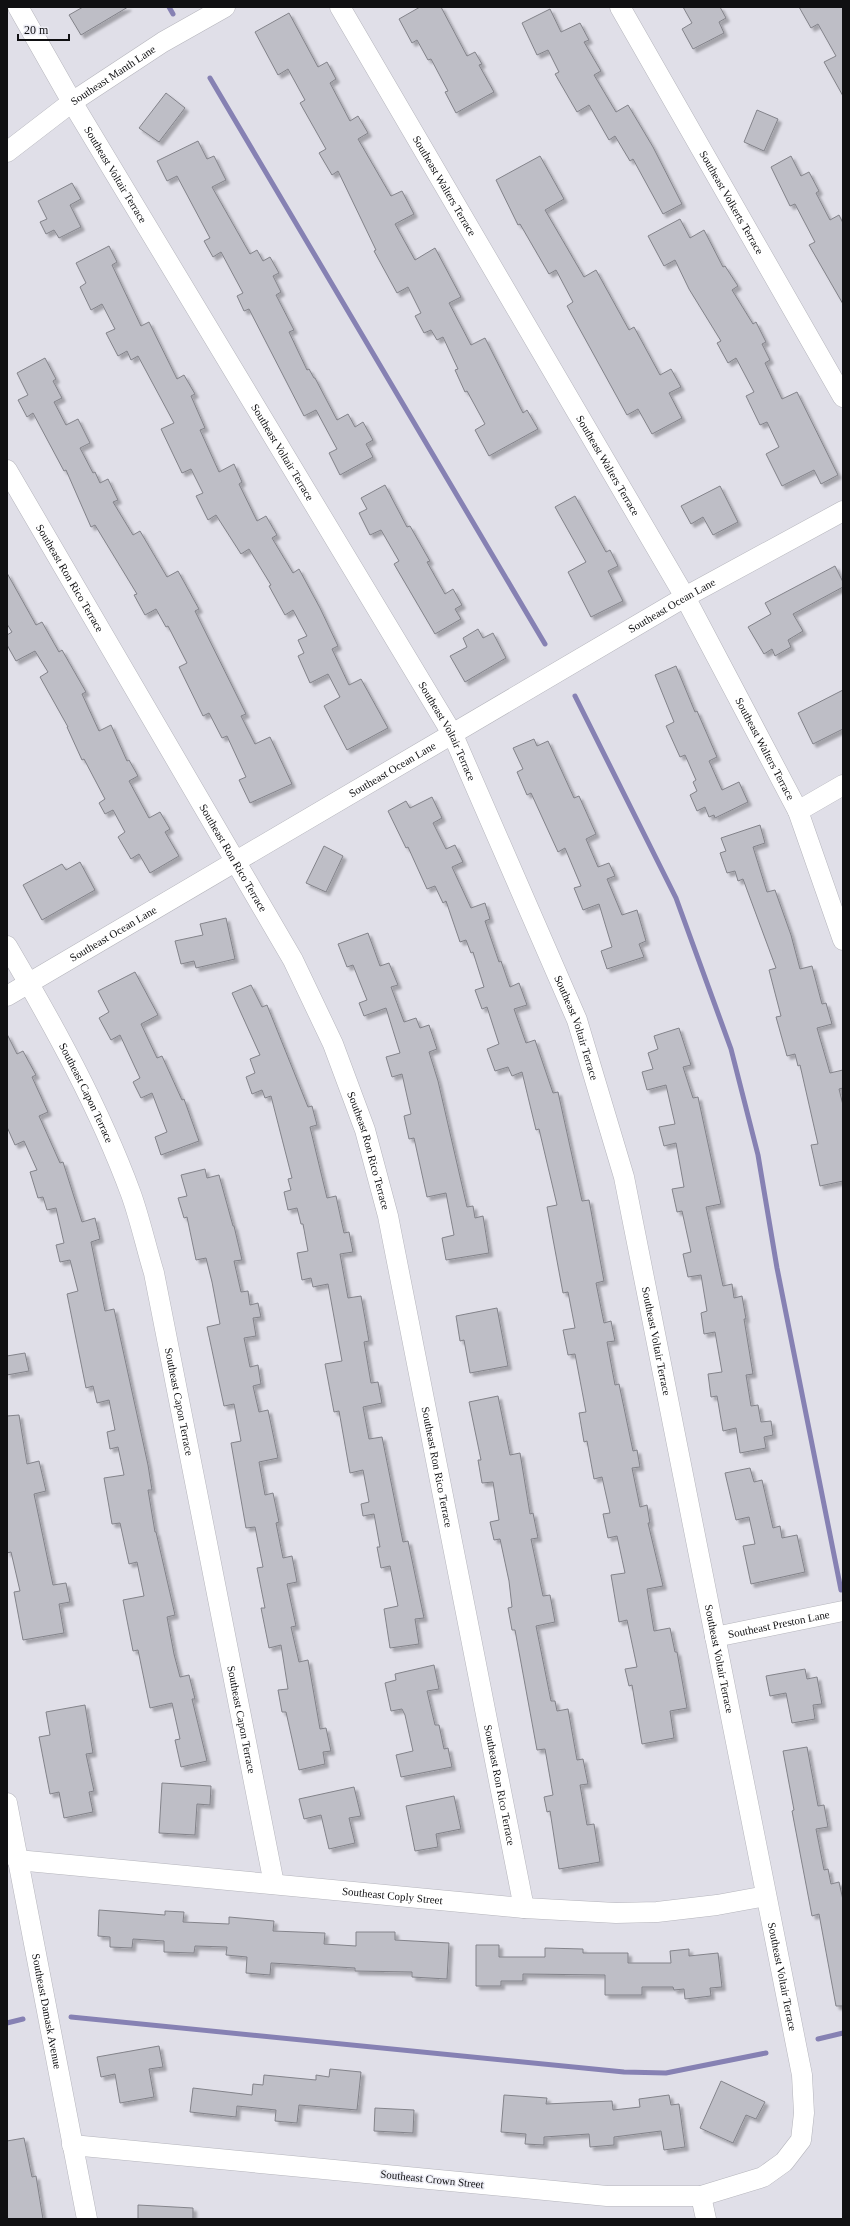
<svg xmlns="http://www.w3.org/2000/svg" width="850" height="2226" viewBox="0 0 850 2226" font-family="'Times New Roman',serif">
<defs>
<filter id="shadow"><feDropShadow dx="3.5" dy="3.5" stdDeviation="1" flood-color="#0004"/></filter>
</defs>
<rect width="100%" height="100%" fill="#e0dfe8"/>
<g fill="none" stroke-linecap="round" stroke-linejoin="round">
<g stroke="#8681b3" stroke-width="5">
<polyline points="169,7 173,14"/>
<polyline points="210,78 545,644"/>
<polyline points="575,696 676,898 731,1049 758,1155 777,1268 841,1590"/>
<polyline points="71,2017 624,2072 666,2073 766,2053"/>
<polyline points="7,2023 23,2019"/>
<polyline points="818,2039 843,2033"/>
</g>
</g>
<g fill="#bebec6" stroke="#83838a" filter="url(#shadow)">
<polygon points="83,7 128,7 81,35 69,15"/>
<polygon points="420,7 441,7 467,56 475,52 482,64 479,65 494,92 456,113 445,92 448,91 431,59 428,60 417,40 412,43 399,19"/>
<polygon points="683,7 720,7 726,18 719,22 724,33 693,49 682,29 692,23"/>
<polygon points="799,7 843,7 843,96 824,62 836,56 818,24 811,28"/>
<polygon points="550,9 561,32 580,23 589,40 584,42 601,71 594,75 616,112 628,105 653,147 682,204 663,214 633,159 630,161 615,136 609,140 589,105 577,112 555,74 559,72 548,50 537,55 522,23"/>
<polygon points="289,13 318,67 327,62 336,79 330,83 350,121 358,116 368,133 358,139 391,196 402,191 414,214 395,224 415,260 435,248 461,297 449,303 471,345 485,338 523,413 527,410 538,429 489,456 475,430 485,424 467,391 465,392 455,370 458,369 443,337 437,340 431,330 424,333 415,316 421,313 408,287 397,293 374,251 376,250 338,171 332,175 319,153 326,149 300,103 305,100 288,69 278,75 255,32"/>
<polygon points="166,93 185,108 159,142 139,128"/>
<polygon points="757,110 778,119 764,151 744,142"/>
<polygon points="198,141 207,159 214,156 226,180 212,187 250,254 257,250 263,261 270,257 279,273 273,276 281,292 276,295 294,330 289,332 307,370 309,369 314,378 315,378 337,420 348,414 355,427 363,422 373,440 366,444 373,457 340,475 329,453 337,449 316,410 304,416 249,309 244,311 237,296 243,293 221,252 213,257 204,241 210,238 177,176 167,181 157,161"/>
<polygon points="540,156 564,199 545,210 584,277 596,270 629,330 634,327 660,375 671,369 681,387 669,393 682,418 652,434 638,409 627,415 567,306 573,302 556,270 549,274 520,224 518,225 496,180"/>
<polygon points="791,156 801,176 809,172 819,191 816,193 830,220 839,215 843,223 843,304 809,245 815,242 795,204 790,206 771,167"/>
<polygon points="72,183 81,199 70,205 81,227 59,238 54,230 46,234 40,222 47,219 38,201"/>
<polygon points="680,219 690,238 704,230 723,267 725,266 738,286 732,290 753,324 756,322 766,342 762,344 770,360 765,363 782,399 797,392 838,475 821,484 814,470 782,486 766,454 779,447 767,422 760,425 746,396 754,392 736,358 728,363 717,343 721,341 689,289 675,260 664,266 648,236"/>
<polygon points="109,246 117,262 112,265 141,326 149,322 177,379 184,375 195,394 191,396 205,428 200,430 219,472 234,464 242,482 239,484 257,521 266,516 277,535 272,538 293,573 299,569 320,608 338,646 332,649 349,685 361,679 388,728 347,750 324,706 340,697 328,674 310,683 298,656 304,653 298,640 307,636 293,610 285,615 269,586 271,585 249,549 241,554 216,515 208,520 196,496 203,493 191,469 182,473 161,429 174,423 138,356 131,360 127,351 118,356 106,333 115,329 102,304 91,310 80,287 86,283 76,263"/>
<polygon points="45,358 56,379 53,381 62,398 54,402 66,425 78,419 90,443 80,448 93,473 95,472 100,483 108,479 118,500 113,502 133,535 140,531 167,577 178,571 199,609 195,611 246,714 241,716 255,744 270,737 292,784 250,803 239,780 246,777 227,736 222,738 209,713 203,716 179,667 187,663 168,626 166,627 156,609 145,615 134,595 137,594 95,525 91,527 66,470 64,471 33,413 27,417 18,400 28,395 17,373"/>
<polygon points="385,485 407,527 410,526 430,561 427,562 445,594 453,589 462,605 455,609 461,619 435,634 394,564 399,561 381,530 370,535 359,513 367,509 361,498"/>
<polygon points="720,486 738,522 713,535 703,517 691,524 681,506"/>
<polygon points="575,496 606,552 610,550 618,566 608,571 623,601 591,617 568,572 586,562 555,507"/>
<polygon points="835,566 843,582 843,587 793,614 803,631 788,640 791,647 775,656 772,649 764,654 748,627 771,614 765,603"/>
<polygon points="7,573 36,625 42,622 59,652 62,650 86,692 82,694 99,731 111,725 127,761 129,760 138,776 129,781 149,818 160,812 170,829 165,832 179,856 150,873 139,854 131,859 118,837 125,832 113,810 105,814 99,803 105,799 84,759 82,760 67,727 68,727 40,677 48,672 35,651 16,661 7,645 7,635 12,632 7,624"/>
<polygon points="478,629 483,638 493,633 506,658 465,682 450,656 467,647 463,638"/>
<polygon points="676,666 695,712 697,711 717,757 709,761 722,790 739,782 748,802 715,818 714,815 709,817 705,807 697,811 690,795 697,791 693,782 696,780 685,755 680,757 666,726 674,722 655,675"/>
<polygon points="843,690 843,729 813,744 798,713"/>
<polygon points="534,739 537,746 548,741 574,798 579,796 596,834 586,839 598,867 609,863 615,876 607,879 622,915 637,910 646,941 639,944 644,957 607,969 601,951 612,947 599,904 583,910 574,888 581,886 565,848 558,852 531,793 527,795 517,772 523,769 513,748"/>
<polygon points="432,797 442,818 433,823 446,849 455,845 463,862 452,867 471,908 485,903 490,919 485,921 499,962 501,961 510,987 519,983 527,1005 514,1009 526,1043 535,1040 553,1093 558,1092 582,1201 589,1200 604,1281 596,1283 604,1323 611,1321 615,1341 607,1342 615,1385 619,1384 633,1451 637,1450 640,1467 632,1468 640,1507 647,1505 650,1523 648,1523 663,1586 647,1589 654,1631 670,1628 675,1652 677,1652 687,1708 670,1711 674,1738 642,1744 632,1685 629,1686 625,1669 637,1667 627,1620 619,1622 611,1575 625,1573 617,1536 608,1538 603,1514 610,1513 602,1477 594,1479 587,1441 584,1442 579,1413 586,1412 575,1354 568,1355 563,1330 575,1328 568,1292 563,1293 547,1207 557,1205 539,1129 536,1130 522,1072 512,1076 508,1067 495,1071 487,1049 499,1044 487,1007 482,1009 475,990 484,987 473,952 471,953 466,940 460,942 446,901 443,903 435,886 427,889 408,847 406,848 388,811 406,801 410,808"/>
<polygon points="760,825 765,843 753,847 767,892 775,890 791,935 800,969 812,966 822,1004 826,1003 832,1024 817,1028 830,1073 843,1070 843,1088 839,1089 843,1105 843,1181 820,1186 811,1145 818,1144 800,1065 798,1066 795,1054 787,1056 776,1017 781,1016 769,970 776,968 743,879 738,881 735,871 727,873 720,853 726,851 721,838"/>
<polygon points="324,846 343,856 326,892 306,883"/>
<polygon points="80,862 95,890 42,920 23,885 62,864 66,870"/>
<polygon points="226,918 235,959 196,968 194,961 181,964 175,941 203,935 200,924"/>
<polygon points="368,933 380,966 389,963 398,985 391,987 404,1022 416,1018 420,1028 429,1025 437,1049 429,1052 438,1081 467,1207 473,1206 475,1218 483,1216 489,1253 446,1260 442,1238 454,1235 446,1193 427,1197 414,1138 409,1139 404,1116 411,1114 402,1074 392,1077 386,1057 400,1053 386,1008 364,1016 359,1003 367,1000 353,965 347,967 338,944"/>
<polygon points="135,972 158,1015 141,1024 157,1058 162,1056 182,1100 184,1099 199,1141 161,1155 155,1137 167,1132 152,1093 141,1098 133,1082 140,1078 120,1035 111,1040 99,1018 109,1012 98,991"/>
<polygon points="251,985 262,1007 267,1005 308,1107 312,1106 317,1125 310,1127 327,1198 336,1196 344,1233 349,1232 353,1252 340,1254 348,1298 361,1296 369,1341 364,1342 371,1383 378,1382 382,1403 363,1407 369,1439 382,1437 403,1542 408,1541 424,1618 415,1619 419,1644 390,1648 384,1609 398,1606 390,1566 381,1568 377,1547 380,1547 374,1514 363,1516 361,1504 369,1502 363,1470 350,1473 339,1411 334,1412 325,1364 342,1361 328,1284 313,1287 311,1278 302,1280 297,1253 308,1251 303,1224 301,1224 297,1208 288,1210 284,1192 291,1190 288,1179 292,1178 271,1096 265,1098 262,1090 252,1094 246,1077 255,1073 250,1059 260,1055 232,993"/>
<polygon points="679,1028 691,1065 683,1067 693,1098 698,1097 721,1204 706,1207 723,1286 732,1284 734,1298 742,1296 746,1319 744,1319 753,1374 746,1375 751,1406 758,1405 761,1422 771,1421 773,1435 764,1437 766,1448 740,1453 736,1428 723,1431 717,1396 711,1397 708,1374 722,1372 715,1332 704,1334 701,1313 707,1311 701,1275 688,1277 683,1254 691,1252 682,1211 677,1212 672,1189 684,1187 676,1143 664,1146 659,1127 675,1124 666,1085 647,1090 642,1072 653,1069 648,1053 658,1049 654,1036"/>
<polygon points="7,1034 17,1054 23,1051 36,1075 32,1077 48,1112 39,1116 60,1163 63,1162 82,1222 95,1218 100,1239 91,1242 105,1311 114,1309 148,1465 152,1490 148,1490 155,1532 156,1532 175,1615 167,1617 174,1654 180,1677 189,1675 195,1699 192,1699 207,1761 181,1767 175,1740 180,1739 172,1703 150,1708 138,1650 133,1651 123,1600 144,1596 137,1562 129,1564 120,1523 112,1524 104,1478 124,1475 118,1447 110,1449 107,1432 115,1430 109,1400 97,1403 93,1386 86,1388 67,1294 78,1291 70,1260 60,1262 56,1245 64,1243 56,1208 47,1210 43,1197 38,1198 30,1172 37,1170 24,1141 15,1145 7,1127"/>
<polygon points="205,1169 207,1178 219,1175 233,1226 234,1226 242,1260 234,1261 241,1292 248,1291 250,1305 258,1303 261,1317 253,1318 256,1336 244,1338 250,1367 258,1365 261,1384 253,1386 259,1412 268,1410 278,1458 259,1462 265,1495 273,1493 279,1522 276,1523 283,1558 292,1556 297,1582 287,1584 296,1626 291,1627 299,1662 308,1660 320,1729 326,1728 331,1751 323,1752 325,1764 299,1770 286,1712 282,1712 278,1690 288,1689 281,1645 269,1648 261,1608 265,1608 257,1568 263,1567 255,1527 246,1528 231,1443 241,1441 234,1404 224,1406 207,1327 220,1324 212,1282 206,1258 196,1260 187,1217 184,1218 178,1198 187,1196 181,1175"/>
<polygon points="497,1308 508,1366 470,1373 464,1340 460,1341 456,1316"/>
<polygon points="25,1353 29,1371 7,1375 7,1356"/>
<polygon points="498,1396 510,1455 520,1453 530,1514 533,1513 538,1538 531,1539 543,1596 550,1595 555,1622 536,1626 551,1701 555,1701 557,1711 568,1709 577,1760 583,1759 588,1784 580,1785 587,1825 594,1824 600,1862 559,1869 550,1811 547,1812 544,1797 553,1795 545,1749 537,1750 515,1630 512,1630 508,1608 512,1607 509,1581 500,1539 494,1540 490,1522 499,1520 493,1482 482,1483 478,1460 481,1460 469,1402"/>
<polygon points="19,1415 27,1464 39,1461 46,1491 34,1494 53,1585 66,1583 70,1602 59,1604 64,1633 23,1640 14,1592 20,1591 11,1552 7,1553 7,1416"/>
<polygon points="750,1468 754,1482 762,1480 773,1528 780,1526 782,1538 797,1535 805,1572 751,1584 743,1546 755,1544 749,1517 736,1520 725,1473"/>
<polygon points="434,1665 439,1689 427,1691 435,1725 439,1725 444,1749 448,1748 452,1767 401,1777 396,1755 413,1751 405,1715 402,1709 391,1711 385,1683 396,1680 395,1674"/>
<polygon points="805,1669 807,1679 817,1677 822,1704 813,1705 815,1719 792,1723 786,1693 770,1696 766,1676"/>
<polygon points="85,1705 93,1753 86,1754 94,1791 89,1792 93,1812 64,1818 59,1792 50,1794 39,1737 50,1735 46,1712"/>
<polygon points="807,1747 818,1806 824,1805 828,1827 816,1829 824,1870 828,1869 831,1884 839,1882 843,1900 843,2006 836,2006 819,1914 812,1916 792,1811 794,1810 783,1751"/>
<polygon points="162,1783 211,1786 210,1805 197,1804 195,1835 159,1833"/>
<polygon points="354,1787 361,1816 349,1818 355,1843 329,1849 321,1815 304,1819 299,1799"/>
<polygon points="454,1796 461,1829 436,1834 438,1847 415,1851 406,1806"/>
<polygon points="99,1910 165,1915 165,1911 184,1912 183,1922 229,1924 229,1917 274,1921 273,1931 325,1933 324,1944 356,1946 356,1932 395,1932 395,1940 449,1943 447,1979 412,1977 412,1972 355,1971 355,1968 271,1963 270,1975 246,1973 247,1957 226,1955 227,1947 195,1946 194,1953 164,1952 164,1941 133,1939 132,1948 110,1947 110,1937 98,1936"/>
<polygon points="476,1945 499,1945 499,1957 545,1957 545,1948 583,1949 583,1953 628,1953 628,1963 671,1963 670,1951 689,1949 689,1956 718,1953 722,1987 710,1988 711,1996 685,1999 684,1989 674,1990 673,1987 642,1987 642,1995 605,1995 605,1975 523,1974 523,1981 501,1981 501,1986 476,1986"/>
<polygon points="159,2046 163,2067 149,2069 154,2097 120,2103 115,2074 101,2077 97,2057"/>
<polygon points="330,2069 361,2072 357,2110 299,2105 297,2123 275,2121 276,2110 237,2106 236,2117 190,2112 193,2088 252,2095 253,2084 263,2085 264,2075 316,2080 316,2075 329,2077"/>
<polygon points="721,2081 765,2102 756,2119 746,2115 733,2143 700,2128"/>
<polygon points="504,2095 547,2098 546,2104 612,2101 613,2110 640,2107 639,2099 669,2095 671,2105 679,2104 685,2147 664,2150 661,2131 614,2137 614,2145 590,2147 589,2134 544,2137 544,2145 525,2144 526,2134 501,2132"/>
<polygon points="375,2108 414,2110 413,2133 374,2131"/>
<polygon points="24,2138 32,2177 36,2176 43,2219 7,2219 7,2141"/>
<polygon points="138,2205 193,2208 193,2219 138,2219"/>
</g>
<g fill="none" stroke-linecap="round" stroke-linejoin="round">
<g stroke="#b5b5bc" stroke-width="21">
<g id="minor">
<path id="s1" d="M 18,7 L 72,102 L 453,735 L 577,1020 L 624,1177 L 802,2075 L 804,2113 L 801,2140 L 784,2162 L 763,2177 L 701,2196 L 607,2196 L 72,2145"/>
<path id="s2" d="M 340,7 L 685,597 L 798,811 L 843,940"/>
<path id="s3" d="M 620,7 L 843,397"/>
<path id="s4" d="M 7,152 L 72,102 L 163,42 L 225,7"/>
<path id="s5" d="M 7,470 L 293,960 L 333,1044 L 365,1130 L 388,1216 L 524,1908"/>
<polyline points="798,811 843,785"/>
<path id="s6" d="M 7,946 C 54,1026 99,1107 131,1194 C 140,1219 146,1247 154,1273 L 274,1884"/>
<path id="s7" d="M 7,996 L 685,597 L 843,511"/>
<path id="s8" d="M 715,1637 L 843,1611"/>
<path id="s9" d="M 7,1803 L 87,2219"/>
<path id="s10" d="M 17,1860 L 524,1908 L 616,1913 L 657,1912 L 717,1905 L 766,1896"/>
<polyline points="701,2196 706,2219"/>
</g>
</g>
<use href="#minor" stroke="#fff" stroke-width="20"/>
</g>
<g text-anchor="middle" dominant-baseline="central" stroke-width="3" stroke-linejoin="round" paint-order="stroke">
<g font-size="11" fill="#101012" stroke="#ededf5">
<text stroke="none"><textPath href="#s4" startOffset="131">Southeast Manth Lane</textPath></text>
<text stroke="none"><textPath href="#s1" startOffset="194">Southeast Voltair Terrace</textPath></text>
<text stroke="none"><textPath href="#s2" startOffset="207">Southeast Walters Terrace</textPath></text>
<text stroke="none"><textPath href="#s3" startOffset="225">Southeast Volkerts Terrace</textPath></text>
<text stroke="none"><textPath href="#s1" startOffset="518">Southeast Voltair Terrace</textPath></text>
<text stroke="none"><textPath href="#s2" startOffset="531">Southeast Walters Terrace</textPath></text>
<text stroke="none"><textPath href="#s5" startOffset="125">Southeast Ron Rico Terrace</textPath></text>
<text stroke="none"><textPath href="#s7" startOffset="771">Southeast Ocean Lane</textPath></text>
<text stroke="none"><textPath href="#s1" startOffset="842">Southeast Voltair Terrace</textPath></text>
<text stroke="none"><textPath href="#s2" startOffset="855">Southeast Walters Terrace</textPath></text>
<text stroke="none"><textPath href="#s7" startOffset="447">Southeast Ocean Lane</textPath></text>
<text stroke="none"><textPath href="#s5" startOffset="449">Southeast Ron Rico Terrace</textPath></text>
<text stroke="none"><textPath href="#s7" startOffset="123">Southeast Ocean Lane</textPath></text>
<text stroke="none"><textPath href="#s1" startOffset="1166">Southeast Voltair Terrace</textPath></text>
<text stroke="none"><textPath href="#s6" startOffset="167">Southeast Capon Terrace</textPath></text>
<text stroke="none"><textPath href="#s5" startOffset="773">Southeast Ron Rico Terrace</textPath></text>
<text stroke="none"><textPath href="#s1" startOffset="1490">Southeast Voltair Terrace</textPath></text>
<text stroke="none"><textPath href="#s6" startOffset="491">Southeast Capon Terrace</textPath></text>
<text stroke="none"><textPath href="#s5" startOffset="1097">Southeast Ron Rico Terrace</textPath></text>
<text stroke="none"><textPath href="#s8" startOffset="65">Southeast Preston Lane</textPath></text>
<text stroke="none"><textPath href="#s1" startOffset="1814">Southeast Voltair Terrace</textPath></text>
<text stroke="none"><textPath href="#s6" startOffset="815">Southeast Capon Terrace</textPath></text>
<text stroke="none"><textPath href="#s5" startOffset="1421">Southeast Ron Rico Terrace</textPath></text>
<text stroke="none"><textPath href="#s10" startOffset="377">Southeast Coply Street</textPath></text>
<text stroke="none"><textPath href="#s1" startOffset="2138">Southeast Voltair Terrace</textPath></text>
<text stroke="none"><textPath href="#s9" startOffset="212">Southeast Damask Avenue</textPath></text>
<text transform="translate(432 2179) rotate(6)">Southeast Crown Street</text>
</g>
</g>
<rect width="850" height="2226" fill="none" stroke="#101012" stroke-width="16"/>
<path d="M18 34v6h51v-6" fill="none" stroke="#101012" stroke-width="2"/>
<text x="24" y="34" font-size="12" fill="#101012" stroke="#ededf5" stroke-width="3" paint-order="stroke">20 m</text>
</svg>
